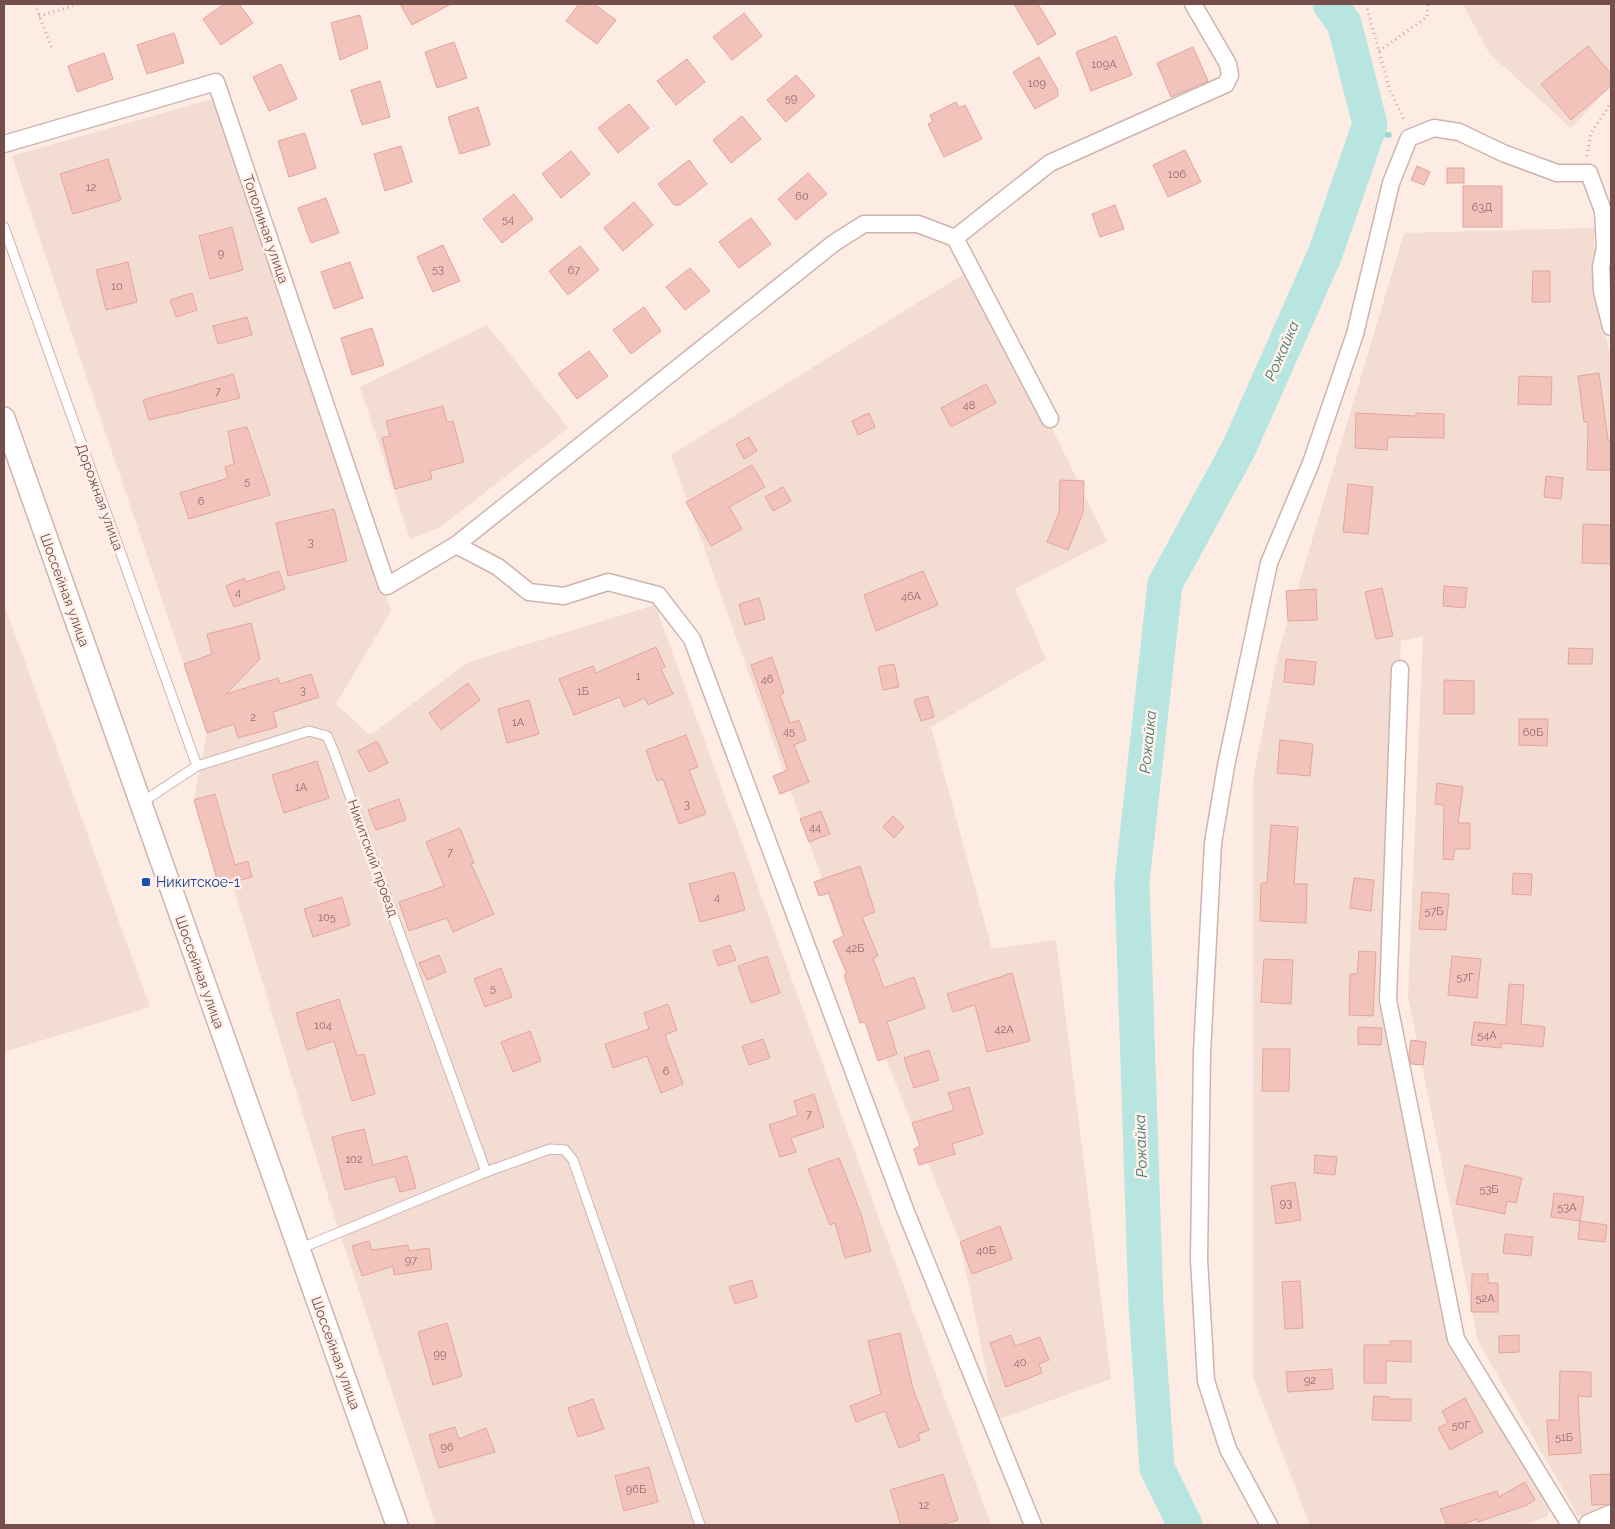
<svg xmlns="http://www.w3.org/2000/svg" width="1615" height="1529" viewBox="0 0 1615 1529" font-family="Raleway,sans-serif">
<rect width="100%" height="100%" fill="#fcece3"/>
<g fill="#f3dcd2">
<polygon points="1463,4 1611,4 1611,86 1571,128 1489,53"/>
<polygon points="216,98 391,611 336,704 370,735 469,662 655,605 991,1525 436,1525 333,1212 232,883 219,886 194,800 207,733 12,156"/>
<polygon points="1594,228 1595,294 1611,357 1611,1512 1578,1516 1478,1341 1408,997 1423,636 1401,641 1385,964 1456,1342 1550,1506 1548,1516 1523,1525 1310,1525 1253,1377 1253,780 1278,654 1404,233"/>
<polygon points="974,268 1107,541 1015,589 1046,659 931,727 992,949 1056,940 1111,1379 996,1420 960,1242 890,1069 671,455"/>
<polygon points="487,325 568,428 439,528 410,539 360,387"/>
<polygon points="4,604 150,1007 4,1052"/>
</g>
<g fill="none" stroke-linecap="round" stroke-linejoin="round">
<polyline stroke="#9fd7d1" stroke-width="5.5" points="1370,124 1377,133 1389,135"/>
<polyline stroke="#b8e5e0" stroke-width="35" points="1185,1525 1157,1468 1146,1306 1132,882 1165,584 1239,448 1325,254 1370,124 1344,23 1330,4"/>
</g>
<g fill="#f1c3bb" stroke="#e3a59c">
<polygon points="224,4 239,4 253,23 221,45 203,19"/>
<polygon points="400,4 451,4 412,25"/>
<polygon points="579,4 594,4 616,20 597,44 566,21"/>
<polygon points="1014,4 1038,4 1056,34 1038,45"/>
<polygon points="744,13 762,36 732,60 713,37"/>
<polygon points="360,15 368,48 340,60 331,23"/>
<polygon points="174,33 184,63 147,74 137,45"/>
<polygon points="1116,36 1132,75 1091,91 1076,52"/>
<polygon points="454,42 467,78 437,88 425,52"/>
<polygon points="1588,46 1611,74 1611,86 1571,120 1541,84"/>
<polygon points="1193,47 1208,81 1171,97 1157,63"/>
<polygon points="104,53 113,79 77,92 68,66"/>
<polygon points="1039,57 1058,90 1058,96 1035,109 1013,72"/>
<polygon points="687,59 705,82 676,105 657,81"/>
<polygon points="281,64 297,99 269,111 253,77"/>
<polygon points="796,75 815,96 786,122 767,100"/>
<polygon points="380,81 390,117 362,125 351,90"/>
<polygon points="956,102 959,108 965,105 982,139 944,157 928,124 933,122 930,115"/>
<polygon points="629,104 649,128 618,153 598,128"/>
<polygon points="478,107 490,145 460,154 448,117"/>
<polygon points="742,116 761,139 731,163 713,140"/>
<polygon points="305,133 316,168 289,177 278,141"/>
<polygon points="401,146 412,182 385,191 374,154"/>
<polygon points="1185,150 1201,182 1168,197 1153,165"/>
<polygon points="571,151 590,174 561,198 542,174"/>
<polygon points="108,159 121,200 73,214 60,174"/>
<polygon points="689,160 707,184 680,205 674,205 658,184"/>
<polygon points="1417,166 1430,172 1424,185 1411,180"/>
<rect x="1447" y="168" width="17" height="15"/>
<polygon points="808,173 827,194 796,220 778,199"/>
<rect x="1463" y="186" width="39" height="41"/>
<polygon points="514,194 533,219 502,243 483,219"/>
<polygon points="326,198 339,233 311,243 298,208"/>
<polygon points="634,202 653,225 623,251 604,228"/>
<polygon points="1115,205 1124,229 1100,237 1092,214"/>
<polygon points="751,218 771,244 739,268 719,242"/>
<polygon points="232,227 243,270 210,279 199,236"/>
<polygon points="443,245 460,281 433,292 417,257"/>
<polygon points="580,246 599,270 568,295 549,271"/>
<polygon points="128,262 137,302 106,310 96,270"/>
<polygon points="350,262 363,298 334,309 321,272"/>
<polygon points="690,268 710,291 685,310 666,287"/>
<polygon points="1533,271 1550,271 1550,302 1532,302"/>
<polygon points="192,293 197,310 176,317 170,300"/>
<polygon points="644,307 661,331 631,354 613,330"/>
<polygon points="247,317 252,335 218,344 213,326"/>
<polygon points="372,328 384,365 352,375 341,338"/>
<polygon points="589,351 608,376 577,399 558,374"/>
<polygon points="1599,373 1608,440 1611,441 1611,470 1587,470 1588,422 1584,422 1578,376"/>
<polygon points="233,374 240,398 149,420 143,400"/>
<polygon points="1519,376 1552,377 1551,405 1518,404"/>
<polygon points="986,384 996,403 951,427 941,408"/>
<polygon points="443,406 447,422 453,421 464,462 430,471 432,479 395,489 382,438 390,436 386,421"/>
<polygon points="869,413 875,427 858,435 852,421"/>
<polygon points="1356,413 1416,416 1416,413 1444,414 1444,438 1388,437 1387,450 1355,448"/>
<polygon points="247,427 270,495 189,519 180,493 228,478 225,467 234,464 228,431"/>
<polygon points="749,437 757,451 744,459 736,444"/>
<polygon points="752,465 765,487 729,507 742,529 711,546 686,502"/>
<polygon points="1546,476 1563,478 1561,499 1544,497"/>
<polygon points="1060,480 1084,481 1083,513 1068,550 1047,542 1059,512"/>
<polygon points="1348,484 1373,487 1368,534 1343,532"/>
<polygon points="783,487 791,501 773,511 765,497"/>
<polygon points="334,509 347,561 288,576 276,523"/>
<polygon points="1583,524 1611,525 1611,564 1582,563"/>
<polygon points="279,571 285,589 234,607 226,586 244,578 245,582"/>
<polygon points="923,571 938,605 876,631 864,595"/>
<polygon points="1444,586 1467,588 1465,608 1443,606"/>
<polygon points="1382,588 1393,636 1376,639 1365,592"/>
<polygon points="1316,589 1317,620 1288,621 1286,591"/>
<polygon points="759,598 765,619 745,625 739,604"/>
<polygon points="251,623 260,659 226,694 278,678 280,684 311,674 319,697 273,712 277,727 238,738 234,724 207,733 184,664 212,654 207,634"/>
<polygon points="656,647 665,667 661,669 673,694 648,705 645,698 624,707 620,697 574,715 559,679 593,666 596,673"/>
<polygon points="1569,648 1593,649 1592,664 1568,664"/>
<polygon points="772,657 784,693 780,695 790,723 799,720 806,740 794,745 809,782 780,794 773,776 788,770 751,665"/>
<polygon points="1286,659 1316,662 1314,685 1284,682"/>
<polygon points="894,664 899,687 883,690 878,667"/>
<polygon points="1444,680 1474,681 1474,714 1444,714"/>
<polygon points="468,683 480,700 441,730 429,713"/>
<polygon points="928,696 934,717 921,721 914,700"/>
<polygon points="529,700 539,734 507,743 498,709"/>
<polygon points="1519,719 1548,719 1547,746 1519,745"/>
<polygon points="686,735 698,767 689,770 706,814 679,824 663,779 657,781 646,750"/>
<polygon points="1280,740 1313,744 1310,776 1277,773"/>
<polygon points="377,741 388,763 369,772 358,751"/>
<polygon points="317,761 329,798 284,813 272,775"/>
<polygon points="1437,783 1463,787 1458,823 1470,823 1470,849 1455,849 1453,860 1443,859 1444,805 1435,804"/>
<polygon points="215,794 235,865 248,861 252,877 219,886 194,800"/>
<polygon points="399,799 406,820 376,830 368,810"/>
<polygon points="821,811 830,834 809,842 800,819"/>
<polygon points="893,816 904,827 894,838 883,827"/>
<polygon points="1271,825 1298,827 1294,884 1307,884 1306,923 1260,921 1261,883 1267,883"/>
<polygon points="460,828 474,863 471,864 494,914 453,932 447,918 409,931 399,902 444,886 426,842"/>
<polygon points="860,866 875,912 862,917 878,956 873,958 884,988 914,977 925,1008 887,1022 897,1054 878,1061 865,1022 860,1023 844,975 847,974 833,941 844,936 829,893 819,896 814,882"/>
<polygon points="734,872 745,910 700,922 689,884"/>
<polygon points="1513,873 1532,874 1531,895 1512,894"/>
<polygon points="1354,878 1374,880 1371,911 1350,908"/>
<polygon points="1422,892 1449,894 1446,930 1419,929"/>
<polygon points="342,897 350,925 313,937 304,909"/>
<polygon points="730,945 736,960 718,966 713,951"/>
<polygon points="1359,951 1376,952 1373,1016 1349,1015 1350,974 1357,974"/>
<polygon points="439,955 446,972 427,980 419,963"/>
<polygon points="767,956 780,993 751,1003 738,966"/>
<polygon points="1452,956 1481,959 1477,998 1448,995"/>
<polygon points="1264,959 1293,960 1291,1004 1261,1002"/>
<polygon points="501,968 512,997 485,1007 474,979"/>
<polygon points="1012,973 1030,1041 987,1052 975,1005 953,1012 947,994"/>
<polygon points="1509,984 1524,985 1521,1024 1545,1027 1543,1047 1501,1043 1501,1048 1471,1045 1474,1022 1506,1025"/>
<polygon points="339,999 357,1056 364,1054 375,1094 352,1101 334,1041 307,1050 296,1013"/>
<polygon points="668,1004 677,1030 665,1035 683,1084 661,1093 647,1056 613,1068 605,1044 649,1029 644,1013"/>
<polygon points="1358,1027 1382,1028 1381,1045 1358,1044"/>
<polygon points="530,1031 541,1061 513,1072 501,1042"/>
<polygon points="763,1039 770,1058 749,1065 742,1046"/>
<polygon points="1411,1040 1426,1042 1423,1065 1411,1064 1409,1055"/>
<polygon points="1263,1049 1290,1049 1289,1091 1262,1091"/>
<polygon points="929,1050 939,1080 914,1088 904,1058"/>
<polygon points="969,1087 983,1134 952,1144 955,1154 919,1165 914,1149 920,1146 912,1123 954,1110 948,1093"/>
<polygon points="814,1094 824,1127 791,1138 796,1152 780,1157 769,1125 798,1115 794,1101"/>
<polygon points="364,1129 373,1165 407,1156 416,1188 400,1192 395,1176 345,1190 332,1137"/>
<polygon points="1315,1155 1337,1157 1335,1175 1314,1173"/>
<polygon points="839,1158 861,1214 871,1251 845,1258 835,1223 830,1225 808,1169"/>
<polygon points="1465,1165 1522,1178 1516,1203 1507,1201 1505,1214 1456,1204"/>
<polygon points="1295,1182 1301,1220 1276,1224 1271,1186"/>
<polygon points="1554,1193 1584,1197 1580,1221 1551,1217"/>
<polygon points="1580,1221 1607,1225 1605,1242 1578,1239"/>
<polygon points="1000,1226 1012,1259 972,1274 960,1242"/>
<polygon points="1505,1234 1533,1237 1531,1256 1503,1253"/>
<polygon points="369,1241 372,1250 408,1245 409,1251 429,1248 432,1269 394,1275 393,1266 362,1276 352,1246"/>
<polygon points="1472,1274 1488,1274 1488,1283 1498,1283 1498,1312 1471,1312"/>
<polygon points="752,1280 757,1297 735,1304 729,1287"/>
<polygon points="1300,1281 1303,1328 1285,1329 1282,1282"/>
<polygon points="447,1323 462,1376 433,1385 418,1332"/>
<polygon points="900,1333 913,1389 929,1430 918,1434 920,1440 899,1448 885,1411 856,1422 850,1406 881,1394 868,1341"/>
<polygon points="1011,1335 1015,1346 1040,1337 1049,1360 1039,1364 1042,1373 1006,1387 990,1343"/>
<polygon points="1519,1335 1519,1352 1499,1353 1499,1336"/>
<polygon points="1390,1341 1411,1341 1411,1362 1386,1361 1386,1383 1364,1383 1364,1345 1390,1345"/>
<polygon points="1332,1369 1333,1389 1288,1392 1286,1372"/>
<polygon points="1560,1371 1591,1372 1591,1397 1578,1396 1581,1453 1549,1455 1547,1420 1559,1420"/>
<polygon points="1374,1396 1389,1397 1389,1399 1411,1399 1411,1421 1372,1420"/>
<polygon points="1465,1398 1483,1432 1450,1450 1438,1428 1448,1423 1442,1411"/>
<polygon points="593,1399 604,1429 578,1437 568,1408"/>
<polygon points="455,1427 459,1439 486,1428 495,1452 439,1468 429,1435"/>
<polygon points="649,1467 658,1502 624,1511 615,1476"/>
<polygon points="943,1474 958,1520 941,1525 901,1525 890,1490"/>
<polygon points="1611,1474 1611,1504 1592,1505 1590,1475"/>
<polygon points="1525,1482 1535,1500 1527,1505 1478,1522 1477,1519 1460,1525 1447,1525 1440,1509 1497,1491 1499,1497"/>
</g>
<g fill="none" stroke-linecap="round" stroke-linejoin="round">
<g stroke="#cfb4ad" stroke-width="11">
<g id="service">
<polyline points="4,227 197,766"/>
<polyline points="141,803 197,766 309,731 327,736 334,752 486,1172"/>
<polyline points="299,1249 486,1172 550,1149 565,1150 573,1160 700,1525"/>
</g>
</g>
<g stroke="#cfb4ad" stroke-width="19">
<g id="minor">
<polyline points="4,144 216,82 387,586 456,545 834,243 864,224 918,224 955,238 1050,419"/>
<polyline points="955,238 1050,163 1226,84 1230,75 1228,64 1193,4"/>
<polyline points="456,545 498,567 529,592 564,596 608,582 658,595 692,639 906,1212 1033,1525"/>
<polyline points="1400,669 1388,1000 1456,1339 1570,1525"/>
<polyline points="1269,1525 1228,1449 1206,1381 1199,1259 1202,1053 1213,843 1226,766 1269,563 1311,463 1355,334 1391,183 1409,138 1434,128 1459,132 1503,153 1557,173 1589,173 1603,211 1605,247 1601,267 1602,291 1611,327"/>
</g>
</g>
<g stroke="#cfb4ad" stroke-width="24">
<g id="tertiary">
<polyline points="4,418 397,1525"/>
<polyline points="1590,1525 1611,1516"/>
</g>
</g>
<g stroke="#d6a69f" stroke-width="3" stroke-dasharray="1 4" stroke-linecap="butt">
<polyline points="35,4 52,49"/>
<polyline points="1366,4 1390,91 1405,121"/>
<polyline points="39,16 80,4"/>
<polyline points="1379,51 1427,17 1428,4"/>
<polyline points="1587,156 1591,133 1611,103"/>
</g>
<use href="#service" stroke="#fff" stroke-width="9"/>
<use href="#minor" stroke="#fff" stroke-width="16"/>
<use href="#tertiary" stroke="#fff" stroke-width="21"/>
</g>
<rect fill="#1a4fb4" stroke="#fff1ea" stroke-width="2" x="141" y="877" width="10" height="10" rx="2.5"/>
<g text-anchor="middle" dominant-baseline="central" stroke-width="5" stroke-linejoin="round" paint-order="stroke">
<g font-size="11" fill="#936b66">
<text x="1104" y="64">109А</text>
<text x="1037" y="83">109</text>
<text x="791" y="98">59</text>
<text x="1177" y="174">106</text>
<text x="91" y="187">12</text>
<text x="802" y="196">60</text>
<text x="1482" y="207">63Д</text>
<text x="508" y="219">54</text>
<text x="221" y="253">9</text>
<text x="438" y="269">53</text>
<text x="574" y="270">67</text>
<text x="117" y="286">10</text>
<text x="218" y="391">7</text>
<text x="969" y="405">48</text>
<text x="247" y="481">5</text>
<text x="201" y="501">6</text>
<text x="311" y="542">3</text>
<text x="238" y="592">4</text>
<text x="911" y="596">46А</text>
<text x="638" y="676">1</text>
<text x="767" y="679">46</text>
<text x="303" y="690">3</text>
<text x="583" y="691">1Б</text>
<text x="253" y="717">2</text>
<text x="518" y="722">1А</text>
<text x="789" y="731">45</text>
<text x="1533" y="732">60Б</text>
<text x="301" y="787">1А</text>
<text x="687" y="804">3</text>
<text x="815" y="827">44</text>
<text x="450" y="852">7</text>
<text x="717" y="897">4</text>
<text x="1434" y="911">57Б</text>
<text x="327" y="917">105</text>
<text x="855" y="948">42Б</text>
<text x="1465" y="977">57Г</text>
<text x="493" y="988">5</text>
<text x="323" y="1025">104</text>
<text x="1004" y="1029">42А</text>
<text x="1487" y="1035">54А</text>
<text x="666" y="1071">6</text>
<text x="809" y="1114">7</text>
<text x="354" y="1159">102</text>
<text x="1489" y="1189">53Б</text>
<text x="1286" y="1203">93</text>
<text x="1567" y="1207">53А</text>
<text x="986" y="1250">40Б</text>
<text x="411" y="1260">97</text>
<text x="1485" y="1298">52А</text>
<text x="440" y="1354">99</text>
<text x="1020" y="1362">40</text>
<text x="1310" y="1380">92</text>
<text x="1461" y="1425">50Г</text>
<text x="1564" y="1437">51Б</text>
<text x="447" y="1447">96</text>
<text x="636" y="1489">96Б</text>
<text x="924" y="1505">12</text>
</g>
<g font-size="14" fill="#744e4a" stroke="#fff1ea">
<text transform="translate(266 229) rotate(71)">Тополиная улица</text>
<text transform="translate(100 497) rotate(70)">Дорожная улица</text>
<text transform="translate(65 590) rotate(70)">Шоссейная улица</text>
<text transform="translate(373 858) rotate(70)">Никитский проезд</text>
<text transform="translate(200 972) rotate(70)">Шоссейная улица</text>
<text transform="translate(336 1353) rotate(70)">Шоссейная улица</text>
</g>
<g font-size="14" fill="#164399" stroke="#fff1ea" text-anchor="start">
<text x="156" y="882">Никитское-1</text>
</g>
<g font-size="15" font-style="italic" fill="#3e7974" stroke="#fff1ea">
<text transform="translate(1282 351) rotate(-66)">Рожайка</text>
<text transform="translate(1148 742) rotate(-84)">Рожайка</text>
<text transform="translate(1141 1146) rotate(-92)">Рожайка</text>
</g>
</g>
<rect width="1615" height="1529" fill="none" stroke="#744e4a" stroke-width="10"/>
</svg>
